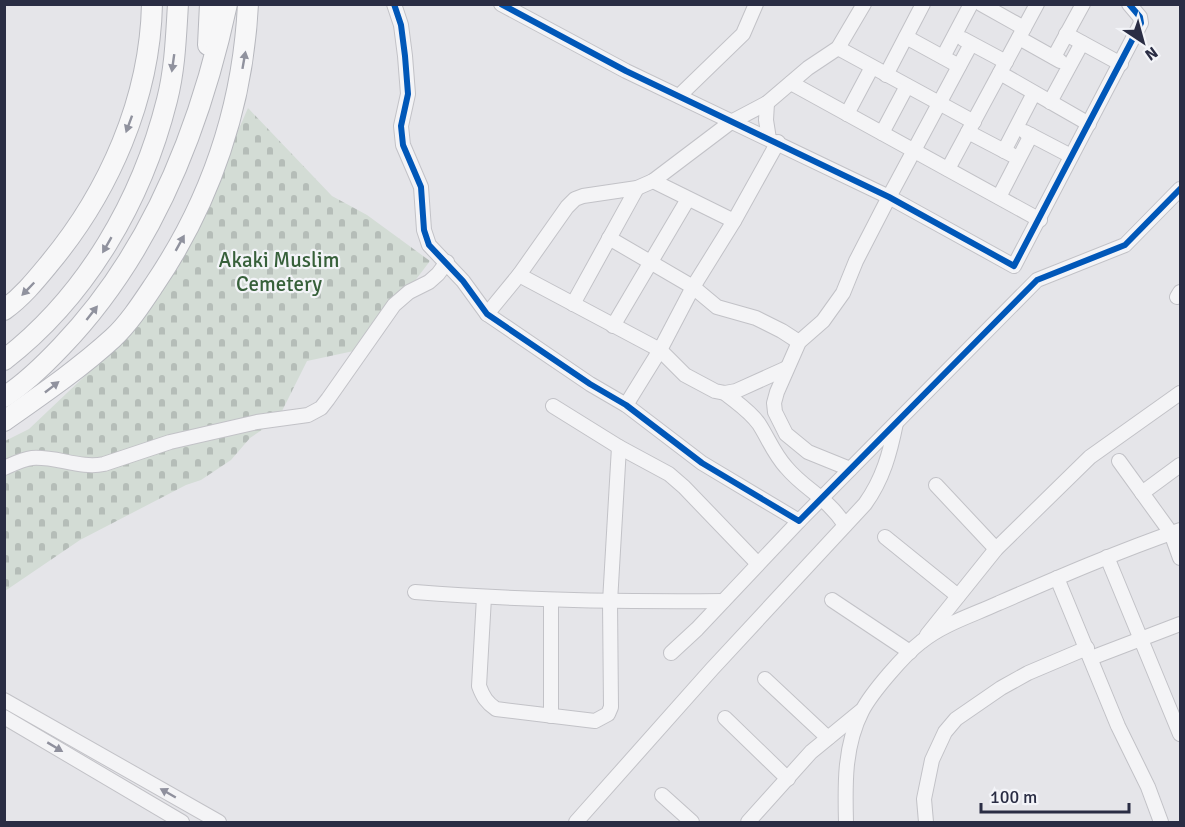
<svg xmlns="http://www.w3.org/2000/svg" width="1185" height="827" viewBox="0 0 1185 827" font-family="Signika,sans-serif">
<defs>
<pattern id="cemetery-stones" width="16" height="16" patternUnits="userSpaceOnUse" patternTransform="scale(1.5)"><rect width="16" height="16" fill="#d3dcd5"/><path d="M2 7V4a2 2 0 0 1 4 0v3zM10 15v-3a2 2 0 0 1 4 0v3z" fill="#b5bdb8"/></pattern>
</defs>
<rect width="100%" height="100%" fill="#e5e5e9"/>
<polygon fill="url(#cemetery-stones)" points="248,108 332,196 367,215 430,261 363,349 307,361 278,419 250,438 231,460 201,480 186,485 80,540 5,591 5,441 29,429 127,336 178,268"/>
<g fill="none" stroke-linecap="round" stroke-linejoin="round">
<g stroke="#c2c2c7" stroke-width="16">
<g id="minor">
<polyline points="394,4 401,25 405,56 408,94 401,126 403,145 421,187 424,230 429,245 463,281 487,314 590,384 626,405 702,463 799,521 1037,280 1125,245 1180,189"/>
<polyline points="501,4 626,71 889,197 1014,266 1141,23 1140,17 1129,4"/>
<polyline points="981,4 1024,28"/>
<polyline points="1066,34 1121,64"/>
<polyline points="906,37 959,66"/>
<polyline points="1019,38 1060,61"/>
<polyline points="963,39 1006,62"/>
<polyline points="838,48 974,122"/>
<polyline points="943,57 971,4"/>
<polyline points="1054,57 1083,4"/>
<polyline points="1000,73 1089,124"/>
<polyline points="886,75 923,4"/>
<polyline points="791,83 1040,220"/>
<polyline points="679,96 743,34 756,4"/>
<polyline points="1050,102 1082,43"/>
<polyline points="767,103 766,120 769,139"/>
<polyline points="847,114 872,67"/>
<polyline points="968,132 1012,155"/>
<polyline points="1025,132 1071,156"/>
<polyline points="882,133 907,86"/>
<polyline points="1004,151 1034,93"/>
<polyline points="948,169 1037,4"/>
<polyline points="653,181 734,221"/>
<polyline points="999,197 1031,135"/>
<polyline points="609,238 693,287 717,307 756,318 782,331 799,342"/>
<polyline points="519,275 660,350 685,375 715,391 725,393 736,391 787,368"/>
<polyline points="1177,297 1180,292"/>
<polyline points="573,304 637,188"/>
<polyline points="487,314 519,275 567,207 575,199 583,196 637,188 653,181 731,122 767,103 808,68 838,48 864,4"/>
<polyline points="613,326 688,199"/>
<path d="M 725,393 C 737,403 750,411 759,424 C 768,438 774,454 786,467 C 805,490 827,497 845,525"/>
<polyline points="626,405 660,350 693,287 734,221 778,142"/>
<polyline points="553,406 619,447 669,474 684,487 758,564"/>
<polyline points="1119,461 1171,533 1180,558"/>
<path d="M 4,468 C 13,464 23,459 32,458 C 56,456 80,469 104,464 L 170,442 L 257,422 L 308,415 L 321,408 L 328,399 L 394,305 L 409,292 L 429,282 L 438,274 L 447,262"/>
<polyline points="850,469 808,452 786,434 775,412 774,403 777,392 799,342 823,321 843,293 856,261 889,197 971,44"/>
<polyline points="936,485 996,549"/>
<polyline points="1142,493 1180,465"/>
<polyline points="885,537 958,596"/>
<polyline points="1107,557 1180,734"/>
<polyline points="1057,578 1118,726 1148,787 1161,822"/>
<path d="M 415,592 C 518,600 620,602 723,601"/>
<path d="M 484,597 L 479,686 C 483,697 487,703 496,709 L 595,721 L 608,714 L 611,707 L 610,602 L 619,447"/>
<polyline points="832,600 910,652"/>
<polyline points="927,635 996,549 1090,457 1180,393"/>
<polyline points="671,653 697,629 799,521"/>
<polyline points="1091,658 1180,624"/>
<polyline points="765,679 828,738"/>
<polyline points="4,700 219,822"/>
<polyline points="551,716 551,600"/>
<polyline points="4,717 182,822"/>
<polyline points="725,718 788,779"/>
<polyline points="662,795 692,822"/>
<path d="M 576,822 L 712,669 L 865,504 C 883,479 890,453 896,423"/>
<polyline points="748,822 811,752 861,711"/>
<path d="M 846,822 C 845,785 844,746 862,711 C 872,692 904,655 921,642 C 943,624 973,615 999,603 C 1059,577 1119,551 1180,530"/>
<polyline points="926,822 924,799 932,760 945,732 956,719 1001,688 1028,673 1087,648"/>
</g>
</g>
<g stroke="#b7b8be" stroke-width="22">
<g id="highway">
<polyline points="208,45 210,4"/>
<path d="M 4,310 C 22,297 35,281 49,264 C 109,192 150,99 152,4"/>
<path d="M 4,360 C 87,296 142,200 167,100 C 175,69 176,36 178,4"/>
<path d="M 4,397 C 26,383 45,364 62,346 C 152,252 200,130 227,4"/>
<path d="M 4,421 C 41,395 79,369 113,338 C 129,323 142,303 154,285 C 211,201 243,105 248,4"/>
</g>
</g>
<use href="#minor" stroke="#f4f4f6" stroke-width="14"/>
<use href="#highway" stroke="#f7f7f8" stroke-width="20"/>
<g stroke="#f3f4f8" stroke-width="10">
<g id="cycleway">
<polyline points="394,4 401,25 405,56 408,94 401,126 403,145 421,187 424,230 429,245 463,281 487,314 590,384 626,405 702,463 799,521 1037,280 1125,245 1180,189"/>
<polyline points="501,4 626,71 889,197 1014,266 1141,23 1140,17 1129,4"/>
</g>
</g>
<use href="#cycleway" stroke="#0057b8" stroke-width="6"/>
</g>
<defs><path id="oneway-solid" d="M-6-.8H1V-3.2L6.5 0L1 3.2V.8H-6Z" transform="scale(1.5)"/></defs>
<g fill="#90929e">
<use href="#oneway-solid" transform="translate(244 60) rotate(-80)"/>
<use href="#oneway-solid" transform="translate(173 63) rotate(98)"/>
<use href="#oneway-solid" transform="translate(129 124) rotate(110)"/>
<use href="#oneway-solid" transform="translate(180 243) rotate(-61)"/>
<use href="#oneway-solid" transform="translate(107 245) rotate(120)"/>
<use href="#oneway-solid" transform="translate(28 289) rotate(134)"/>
<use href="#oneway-solid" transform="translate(92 313) rotate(-52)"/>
<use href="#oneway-solid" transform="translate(52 387) rotate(-38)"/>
</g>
<g fill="#8f909d">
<use href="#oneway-solid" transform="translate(55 747) rotate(31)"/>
<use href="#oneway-solid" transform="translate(168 793) rotate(-150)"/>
</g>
<g text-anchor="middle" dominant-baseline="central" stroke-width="4.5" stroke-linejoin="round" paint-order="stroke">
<g font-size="21" fill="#37603a" stroke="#f3f4f8">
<text x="279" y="260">Akaki Muslim<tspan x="279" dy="24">Cemetery</tspan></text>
</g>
</g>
<rect width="1185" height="827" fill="none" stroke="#2a2d44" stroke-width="12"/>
<g transform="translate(1143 42) rotate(144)" stroke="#f3f4f8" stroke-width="4.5" paint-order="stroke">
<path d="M0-4.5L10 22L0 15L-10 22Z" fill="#2a2d44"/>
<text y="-9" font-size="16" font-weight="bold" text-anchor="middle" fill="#2a2d44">N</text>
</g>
<path d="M981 803v9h148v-9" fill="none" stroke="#2a2d44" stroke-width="3"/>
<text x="990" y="803" font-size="18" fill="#2a2d44" stroke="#f3f4f8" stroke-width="4.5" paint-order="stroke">100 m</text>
</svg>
